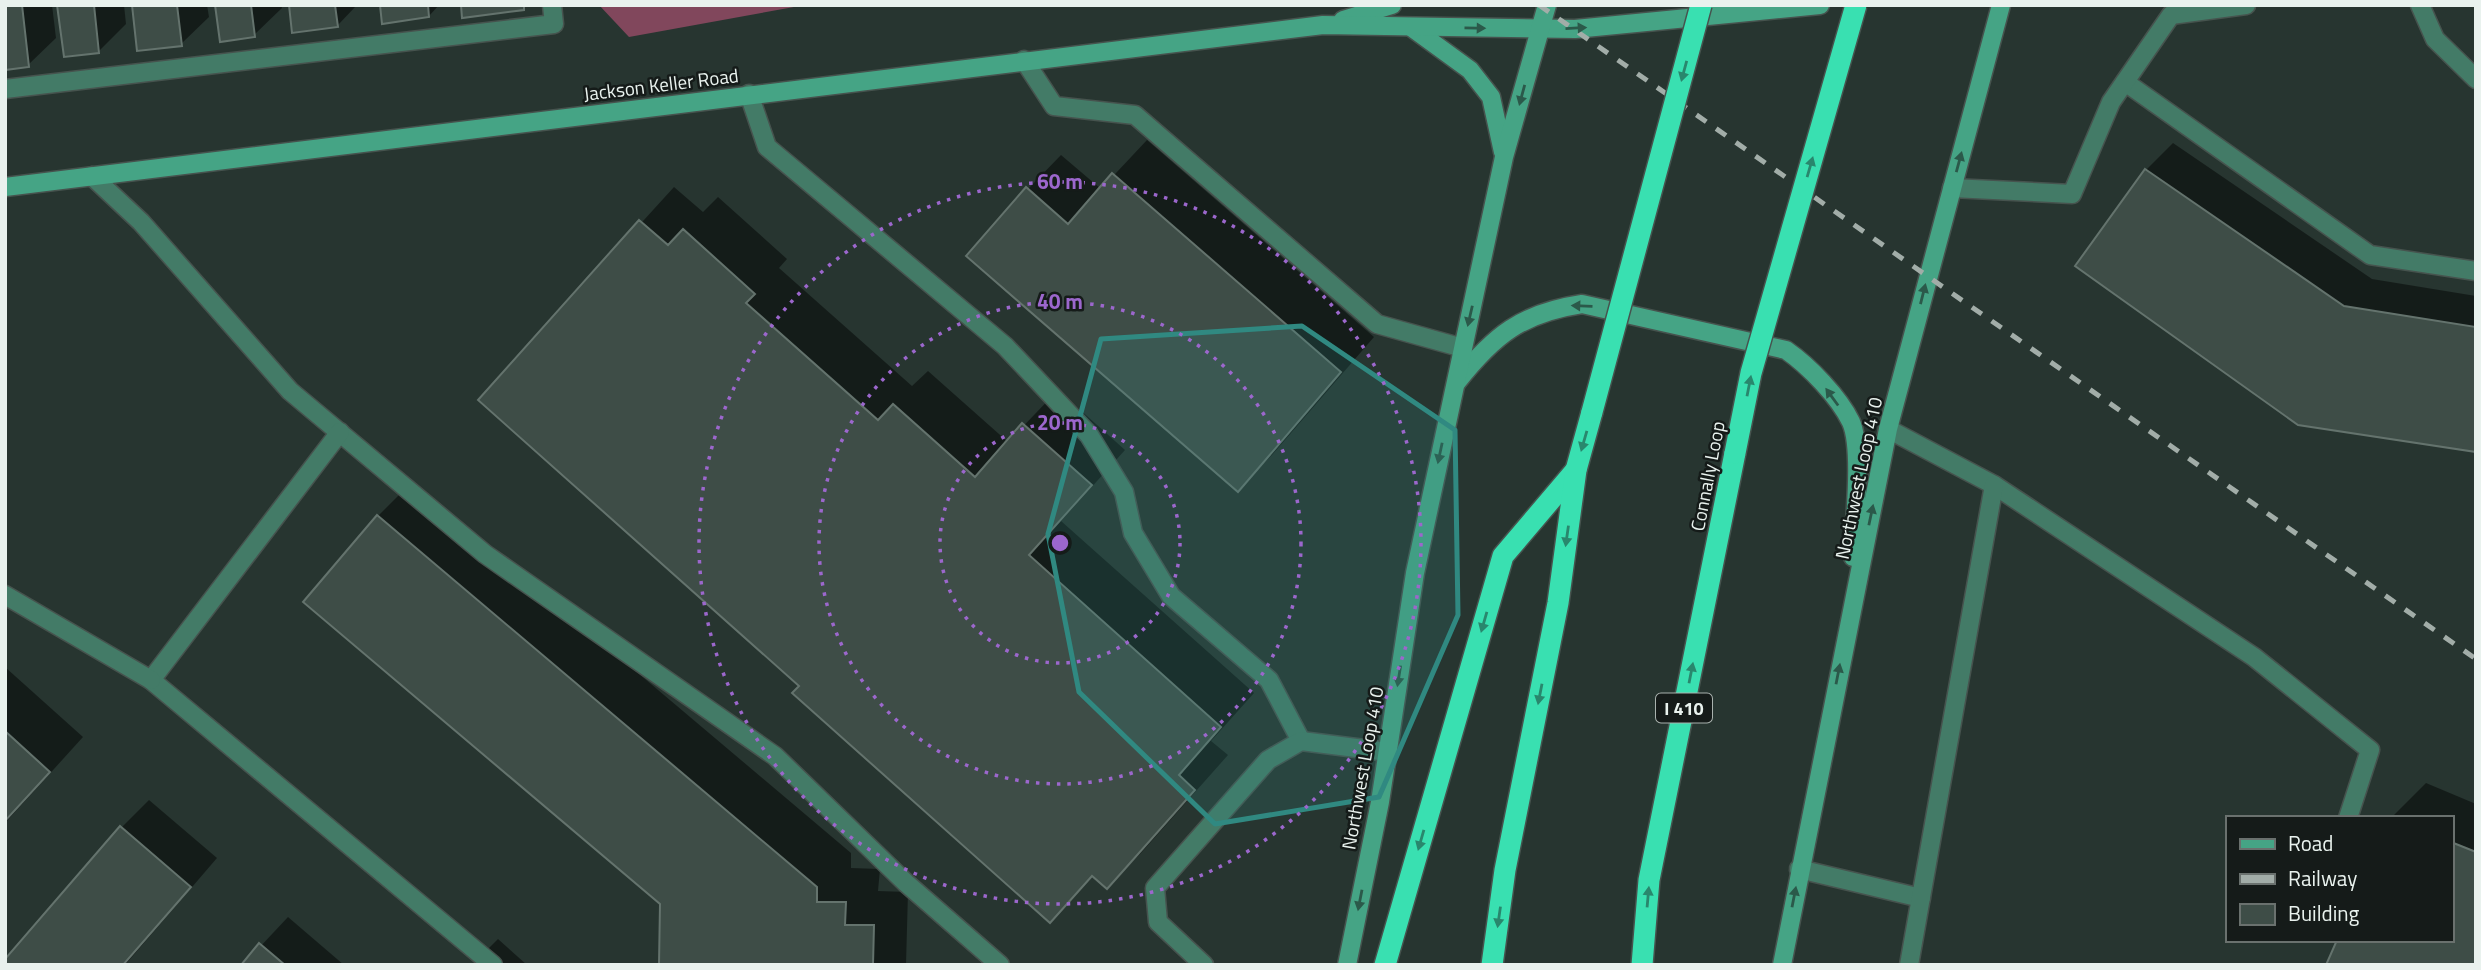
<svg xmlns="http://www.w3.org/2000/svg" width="2481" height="970" viewBox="0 0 2481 970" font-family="'Titillium Web',sans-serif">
<rect width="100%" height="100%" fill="#273530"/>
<polygon fill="#81475c" points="599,5 805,5 629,37"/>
<g fill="#0007">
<polygon points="5,5 52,5 56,38 28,65"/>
<polygon points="59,5 124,5 126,24 99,51"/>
<polygon points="133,5 207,5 209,17 181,44"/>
<polygon points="217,5 281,5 282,8 254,35"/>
<polygon points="290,5 357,5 337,26"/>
<polygon points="381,5 439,5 429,16"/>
<polygon points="1147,140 1374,337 1272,455 1238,489 1028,189 1061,155 1101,189"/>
<polygon points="2173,143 2372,279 2476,296 2476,450 2146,170"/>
<polygon points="674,187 703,212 718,197 787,259 779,268 912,386 928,371 1008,442 1058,390 1125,450 1061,521 1254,693 1211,741 1228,755 1141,853 1107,887 1094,875 1050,920 801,685 480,400"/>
<polygon points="412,482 851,853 851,868 880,869 878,891 908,892 906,965 660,965 662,903 378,516"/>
<polygon points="5,667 83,737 5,823"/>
<polygon points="2426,783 2476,804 2476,965 2451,940 2451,818 2391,818"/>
<polygon points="149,800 217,858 125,965 5,965 122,827"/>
<polygon points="288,917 344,965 243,965"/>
<polygon points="498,939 527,965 472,965"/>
</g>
<g fill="#3e4d47" stroke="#64736d" stroke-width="2">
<polygon points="5,5 22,5 29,67 5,70"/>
<polygon points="57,5 94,5 99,53 64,57"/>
<polygon points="132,5 177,5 182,46 137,51"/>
<polygon points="215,5 251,5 255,37 220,42"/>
<polygon points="289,5 335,5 338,27 292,33"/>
<polygon points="380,5 428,5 429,17 382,24"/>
<polygon points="461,5 524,5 524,10 462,18"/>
<polygon points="2145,169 2344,306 2476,327 2476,452 2298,425 2075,266"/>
<polygon points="1112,173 1341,372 1238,492 966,256 1026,187 1068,224"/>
<polygon points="639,220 668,245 683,229 755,294 746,303 878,420 893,404 975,477 1022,423 1092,485 1029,555 1221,727 1179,775 1195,790 1107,889 1092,876 1050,923 792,693 799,686 478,400"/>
<polygon points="377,515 817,887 817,902 846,902 845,925 874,925 873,965 659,965 660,904 303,602"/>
<polygon points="5,731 50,772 5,821"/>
<polygon points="120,826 191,887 123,965 5,965 5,959"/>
<polygon points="2451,842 2476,852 2476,965 2326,965 2337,940 2451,940"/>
<polygon points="259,943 285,965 241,965"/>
</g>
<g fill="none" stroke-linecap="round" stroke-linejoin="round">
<g stroke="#46534e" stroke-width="21">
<g id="service">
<polyline points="2420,5 2435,39 2476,79"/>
<polyline points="1024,60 1054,106 1135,115 1377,324 1463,348"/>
<polyline points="2125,82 2370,255 2476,271"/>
<polyline points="5,89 554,24 552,5"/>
<polyline points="749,94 767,147 1005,346 1089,435 1124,492 1133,533 1171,596 1269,680 1301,741"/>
<polyline points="92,176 141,222 290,391 485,554 775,756 906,883 1000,965"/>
<polyline points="1952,188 2072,194 2111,102 2171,15 2246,5"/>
<polyline points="1888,429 1994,485 2254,657 2370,750 2348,818"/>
<polyline points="340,432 151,680 493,965"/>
<polyline points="5,595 151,680"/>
<polyline points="1799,869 1921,898"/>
<polyline points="1204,965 1158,922 1155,888 1268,760 1301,741 1388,752"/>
<polyline points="1909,965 1994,485"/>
</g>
</g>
<g stroke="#46534e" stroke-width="21">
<g id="secondary">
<polyline points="1343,20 1392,5"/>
<polyline points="1411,27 1470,70 1491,97 1503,152"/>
<polyline points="5,187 1323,25 1575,29 1820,5"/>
<path d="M 1457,382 C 1494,335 1522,313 1582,304 L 1786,350 C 1809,366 1839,397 1851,422 C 1863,449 1854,525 1853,557"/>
<polyline points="1347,965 1380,802 1415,573 1504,157 1547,5"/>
<polyline points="1782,965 1888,429 2001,5"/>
</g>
</g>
<g stroke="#46534e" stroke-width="24">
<g id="motorway">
<polyline points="1385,965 1503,556 1576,470"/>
<polyline points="1492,965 1505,870 1558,603 1576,470 1592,412"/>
<polyline points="1642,965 1649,880 1735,453"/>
</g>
</g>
<use href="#service" stroke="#437b67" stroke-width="18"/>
<use href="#secondary" stroke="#45a485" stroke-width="18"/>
<use href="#motorway" stroke="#39e0b1" stroke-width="21"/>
<polyline stroke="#a2ada8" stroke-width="5" stroke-dasharray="12 12" stroke-linecap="butt" points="1539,5 2476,659"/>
<g stroke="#46534e" stroke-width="24" stroke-linecap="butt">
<g id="motorway-bridge">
<polyline points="1592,412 1701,5"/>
<polyline points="1735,453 1751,373 1856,5"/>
</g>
</g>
<use href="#motorway-bridge" stroke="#39e0b1" stroke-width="21"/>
</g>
<defs><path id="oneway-solid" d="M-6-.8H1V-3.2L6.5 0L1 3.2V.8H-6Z" transform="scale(1.75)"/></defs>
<g fill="#2b594a">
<use href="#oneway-solid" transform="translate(1475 28) rotate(1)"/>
<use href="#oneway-solid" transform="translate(1576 28) rotate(-3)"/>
<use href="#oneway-solid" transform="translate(1522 95) rotate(105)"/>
<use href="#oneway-solid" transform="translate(1959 162) rotate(-75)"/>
<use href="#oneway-solid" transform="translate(1923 294) rotate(-76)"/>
<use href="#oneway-solid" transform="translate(1582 306) rotate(-178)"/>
<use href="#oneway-solid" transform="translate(1470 316) rotate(103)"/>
<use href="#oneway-solid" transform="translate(1832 397) rotate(-126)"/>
<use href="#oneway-solid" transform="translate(1440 453) rotate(102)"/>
<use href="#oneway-solid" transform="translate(1871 515) rotate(-78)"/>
<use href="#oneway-solid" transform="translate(1838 674) rotate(-79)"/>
<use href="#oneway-solid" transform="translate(1399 676) rotate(99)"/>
<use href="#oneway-solid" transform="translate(1794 897) rotate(-79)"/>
<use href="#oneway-solid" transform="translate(1360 900) rotate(101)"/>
</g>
<g fill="#29876d">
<use href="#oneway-solid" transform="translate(1684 71) rotate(105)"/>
<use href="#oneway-solid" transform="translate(1810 167) rotate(-74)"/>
<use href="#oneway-solid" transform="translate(1749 386) rotate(-79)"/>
<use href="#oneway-solid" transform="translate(1584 441) rotate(106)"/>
<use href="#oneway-solid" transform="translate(1567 536) rotate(98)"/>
<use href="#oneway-solid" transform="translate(1484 622) rotate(106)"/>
<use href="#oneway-solid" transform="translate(1691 673) rotate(-79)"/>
<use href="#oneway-solid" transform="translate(1540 694) rotate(101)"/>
<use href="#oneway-solid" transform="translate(1421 840) rotate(106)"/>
<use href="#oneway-solid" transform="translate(1648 897) rotate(-85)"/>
<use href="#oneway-solid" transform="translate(1499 917) rotate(98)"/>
</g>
<path fill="#308981" fill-opacity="0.2" stroke="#308981" stroke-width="5" stroke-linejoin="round" d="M 1302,326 L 1455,430 L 1458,615 L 1379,797 L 1215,824 L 1079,692 L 1048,534 L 1101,339 Z"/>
<g fill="none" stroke="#9c67cd" stroke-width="3.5" stroke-dasharray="3.5 7">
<circle cx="1060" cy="543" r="120"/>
<circle cx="1060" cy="543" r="241"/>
<circle cx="1060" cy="543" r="361"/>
</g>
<g text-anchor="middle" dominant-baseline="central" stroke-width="5" stroke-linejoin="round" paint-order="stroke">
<rect fill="#151b19" stroke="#a9b2ae" stroke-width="2" x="1656" y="693.5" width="56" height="29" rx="5"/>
<g font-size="18" font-weight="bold" fill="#e9f2ee">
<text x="1684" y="708">I 410</text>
</g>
<g font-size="19" fill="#e9f2ee" stroke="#151b19">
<text transform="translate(661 84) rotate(-7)">Jackson Keller Road</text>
<text transform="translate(1707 476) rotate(-79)">Connally Loop</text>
<text transform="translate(1858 478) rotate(-78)">Northwest Loop 410</text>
<text transform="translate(1362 768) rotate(-80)">Northwest Loop 410</text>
</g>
</g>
<circle cx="1060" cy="543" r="10" fill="#9c67cd" stroke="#151b19" stroke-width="3.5"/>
<g font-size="21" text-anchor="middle" font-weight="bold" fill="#9c67cd" stroke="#151b19" stroke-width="5" stroke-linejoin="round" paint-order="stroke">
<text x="1060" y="189">60 m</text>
<text x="1060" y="309">40 m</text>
<text x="1060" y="430">20 m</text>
</g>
<rect width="2481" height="970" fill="none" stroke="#e9f2ee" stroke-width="14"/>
<rect x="2226" y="816" width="228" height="126" fill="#151b19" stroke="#6a716e" stroke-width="2"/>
<rect x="2240" y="839" width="35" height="10" fill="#45a485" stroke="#6a716e" stroke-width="2"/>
<text x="2288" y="851" font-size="21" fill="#e9f2ee">Road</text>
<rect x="2240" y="874" width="35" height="10" fill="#a2ada8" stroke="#6a716e" stroke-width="2"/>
<text x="2288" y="886" font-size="21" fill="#e9f2ee">Railway</text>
<rect x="2240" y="904" width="35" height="21" fill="#3e4d47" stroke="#6a716e" stroke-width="2"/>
<text x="2288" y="921" font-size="21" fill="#e9f2ee">Building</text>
</svg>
